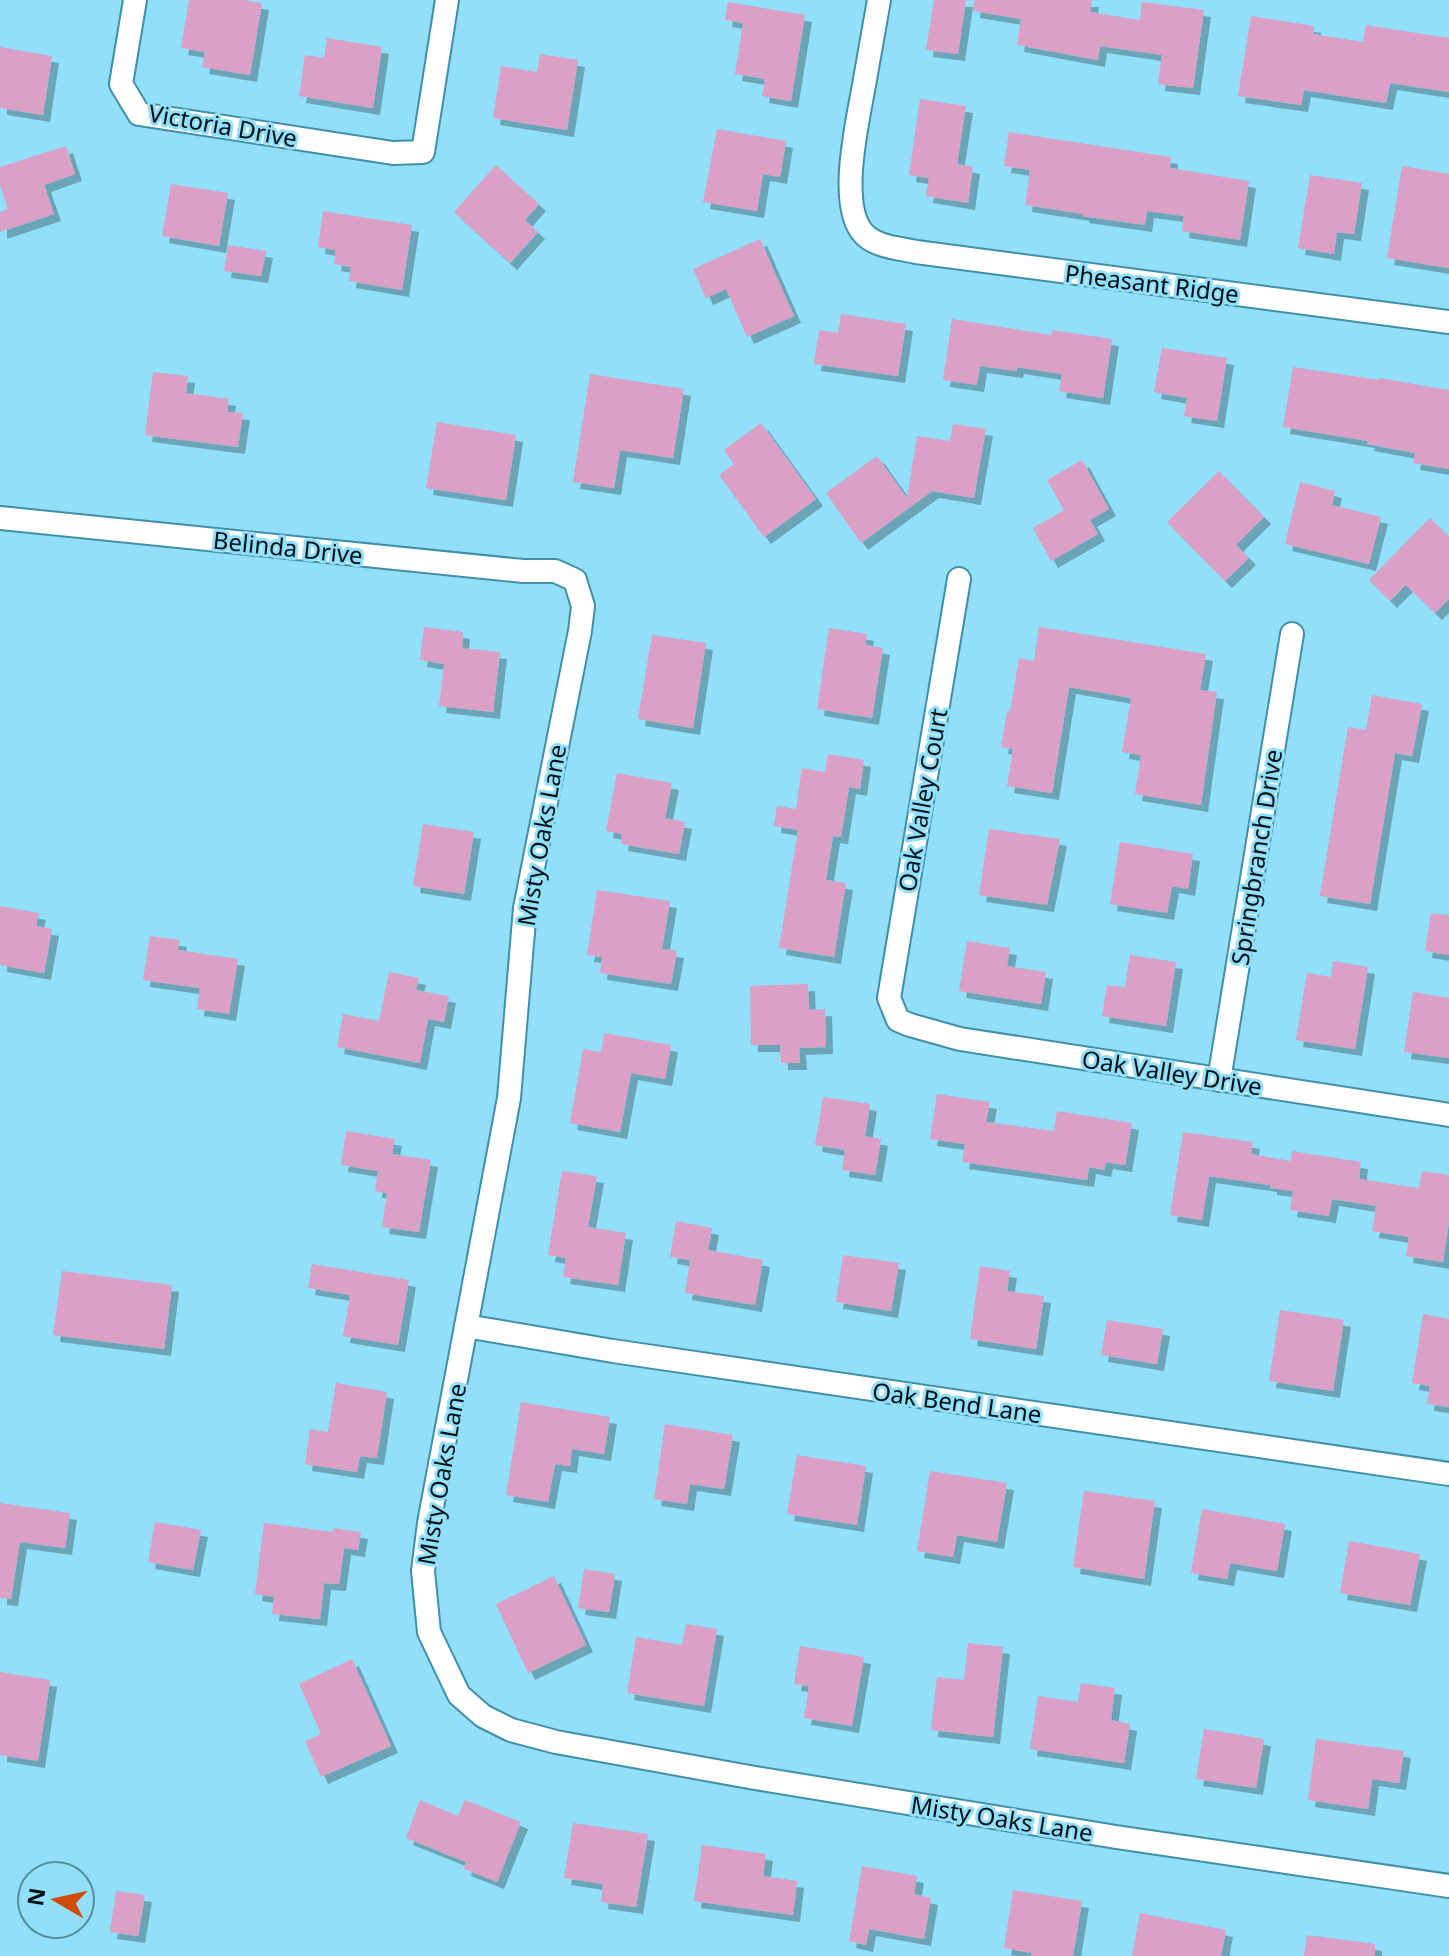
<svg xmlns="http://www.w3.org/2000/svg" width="1449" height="1956" viewBox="0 0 1449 1956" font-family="'Noto Sans',sans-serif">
<defs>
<filter id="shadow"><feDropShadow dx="7" dy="7" stdDeviation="0" flood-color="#0004"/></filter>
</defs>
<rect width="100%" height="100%" fill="#91dff8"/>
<g fill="#daa0c5" filter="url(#shadow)">
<polygon points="189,0 243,0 262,3 250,75 202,67 205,52 181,48"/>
<polygon points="934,0 966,0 958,54 926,50"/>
<polygon points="974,0 1092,0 1090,12 1140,20 1142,2 1204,10 1193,88 1158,84 1162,55 1100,46 1098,60 1017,45 1021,19 973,11"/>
<polygon points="728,2 805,15 791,101 762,96 765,79 735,74 743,23 725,20"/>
<polygon points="1251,16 1314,26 1313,34 1363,42 1366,25 1449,38 1449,92 1390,83 1386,103 1304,90 1301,105 1238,96"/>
<polygon points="327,38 382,47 373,108 299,96 305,55 324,58"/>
<polygon points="0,47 52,56 43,115 0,108"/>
<polygon points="540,54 578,60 567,130 493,118 501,66 537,72"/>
<polygon points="920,99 966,106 957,164 973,167 968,203 926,196 929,178 909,175"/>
<polygon points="717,129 786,141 780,177 763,174 757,211 703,202"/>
<polygon points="1009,132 1171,157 1170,168 1249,181 1240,240 1182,231 1184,216 1147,211 1145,225 1082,216 1083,214 1025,205 1030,170 1004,166"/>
<polygon points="66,146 75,174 44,185 54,214 0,232 0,212 8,209 0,185 0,167"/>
<polygon points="496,165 539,204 525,220 538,232 510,263 454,212"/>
<polygon points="1402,166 1449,174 1449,268 1387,258"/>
<polygon points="1310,175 1362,183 1354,234 1337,232 1334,254 1298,248"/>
<polygon points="171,184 228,193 219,246 162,236"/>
<polygon points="323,211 412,225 402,290 349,281 351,267 334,264 336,250 318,247"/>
<polygon points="760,239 794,316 747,337 726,289 706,298 693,269"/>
<polygon points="228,245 266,251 261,276 224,271"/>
<polygon points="841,314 906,324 898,376 814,364 819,330 838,333"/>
<polygon points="952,319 1052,335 1052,330 1112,339 1103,398 1059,391 1062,374 1017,367 1016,371 980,366 977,385 943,380"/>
<polygon points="1162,348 1227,358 1217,421 1184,416 1187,398 1154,392"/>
<polygon points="1293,367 1379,380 1379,378 1449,390 1449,469 1413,463 1415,453 1367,444 1368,441 1283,427"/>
<polygon points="153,372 188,376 186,393 229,399 227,412 243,413 238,447 145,435"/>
<polygon points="590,374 684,389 673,458 620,450 614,488 573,482"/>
<polygon points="437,422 516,435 506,500 426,488"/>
<polygon points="761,423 816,499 764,537 719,475 734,464 724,450"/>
<polygon points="953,424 986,429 974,498 932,491 861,543 826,493 877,456 907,498 917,436 950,441"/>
<polygon points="1082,460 1109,509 1090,520 1098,534 1051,561 1033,528 1064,510 1047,480"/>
<polygon points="1219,471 1264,517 1236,545 1249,558 1225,581 1167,522"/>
<polygon points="1300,482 1335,491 1332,505 1381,517 1369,564 1285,544"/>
<polygon points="1430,518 1449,537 1449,599 1435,613 1406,585 1390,601 1369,580"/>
<polygon points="424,627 463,632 462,648 500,652 493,712 439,706 444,664 420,660"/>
<polygon points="1039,627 1206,654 1200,690 1217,692 1201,805 1135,794 1141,755 1122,752 1131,698 1069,687 1052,793 1007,786 1013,749 1001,747 1007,711 1010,712 1019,658 1034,661"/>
<polygon points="829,628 867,634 865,645 883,648 872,718 817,709"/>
<polygon points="652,635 706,643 693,728 638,719"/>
<polygon points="1372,695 1422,704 1412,756 1395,753 1370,904 1320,896 1348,727 1366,730"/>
<polygon points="828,754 864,760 860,789 849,787 841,837 833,836 826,880 846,883 834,957 779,948 798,830 774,826 777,806 796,809 802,768 825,772"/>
<polygon points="617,773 672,783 665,818 685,822 679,854 621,844 622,834 606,831"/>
<polygon points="423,824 474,832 464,894 413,886"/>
<polygon points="989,829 1060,839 1047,905 979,895"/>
<polygon points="1120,842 1193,854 1188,889 1172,886 1167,913 1110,904"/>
<polygon points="597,890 670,901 662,949 677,951 671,984 600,973 602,957 587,955"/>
<polygon points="0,906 39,913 36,926 52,929 44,973 0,965"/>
<polygon points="1431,913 1449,915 1449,955 1425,951"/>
<polygon points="150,936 180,940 178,950 238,959 229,1014 197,1009 200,988 143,980"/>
<polygon points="967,941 1010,948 1007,966 1046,972 1041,1004 959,991"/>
<polygon points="1130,955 1176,962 1166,1026 1102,1016 1107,985 1125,987"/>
<polygon points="1333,961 1368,967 1355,1049 1296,1040 1307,973 1331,977"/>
<polygon points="389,972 419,978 416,990 449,996 444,1022 428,1019 420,1063 337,1047 343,1014 379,1021"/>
<polygon points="808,984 809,1010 825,1009 826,1047 799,1048 800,1063 781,1063 780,1045 751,1045 750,986"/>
<polygon points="1413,992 1449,998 1449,1058 1404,1052"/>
<polygon points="604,1033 671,1045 665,1079 631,1073 620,1132 570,1123 583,1049 601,1052"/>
<polygon points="937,1094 990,1102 986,1122 1054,1131 1057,1111 1132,1123 1125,1165 1106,1162 1104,1170 1089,1167 1087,1180 962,1162 965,1144 930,1139"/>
<polygon points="823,1097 870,1104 865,1136 881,1139 875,1175 842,1170 845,1150 815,1145"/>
<polygon points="346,1131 395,1139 392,1154 431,1160 419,1232 382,1227 387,1193 375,1191 378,1171 341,1165"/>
<polygon points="1183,1132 1253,1142 1251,1154 1291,1161 1292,1151 1361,1162 1359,1179 1419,1188 1422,1171 1449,1175 1449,1221 1443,1262 1406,1256 1409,1237 1372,1231 1376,1206 1332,1199 1329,1216 1290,1210 1293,1191 1270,1188 1270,1185 1209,1176 1202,1220 1170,1215"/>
<polygon points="562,1171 597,1176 588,1227 626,1233 618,1285 563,1277 566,1258 548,1255"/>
<polygon points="676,1221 712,1228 708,1250 763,1260 755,1305 685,1293 690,1260 670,1257"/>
<polygon points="843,1255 899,1263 891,1311 836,1302"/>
<polygon points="312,1264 409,1280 398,1345 343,1336 350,1295 308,1288"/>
<polygon points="980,1266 1010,1271 1007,1291 1044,1296 1036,1349 970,1339"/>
<polygon points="62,1271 172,1285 164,1349 53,1335"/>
<polygon points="1280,1310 1344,1320 1333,1391 1269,1381"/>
<polygon points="1423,1314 1449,1319 1449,1407 1427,1404 1430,1386 1412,1383"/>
<polygon points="1107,1320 1163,1329 1157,1364 1101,1355"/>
<polygon points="336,1383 387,1392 377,1458 360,1456 357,1472 305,1464 310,1429 328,1432"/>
<polygon points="521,1402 610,1417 604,1454 572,1449 570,1466 555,1464 548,1502 506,1495"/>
<polygon points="665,1424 733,1435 724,1489 690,1484 687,1504 654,1499"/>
<polygon points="797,1455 866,1466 857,1525 787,1514"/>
<polygon points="930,1471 1007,1483 997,1542 957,1535 953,1557 917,1551"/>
<polygon points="1084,1491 1155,1501 1144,1579 1073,1567"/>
<polygon points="0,1503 70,1513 65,1548 20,1542 11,1599 0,1598"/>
<polygon points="1202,1509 1285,1524 1277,1571 1230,1563 1227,1579 1191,1573"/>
<polygon points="155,1522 201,1530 193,1570 148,1562"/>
<polygon points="264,1523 333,1532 333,1528 361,1532 358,1550 344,1548 339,1584 324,1583 320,1619 272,1614 274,1597 255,1594"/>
<polygon points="1349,1541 1420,1554 1410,1605 1340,1593"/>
<polygon points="584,1569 615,1574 609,1612 578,1608"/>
<polygon points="554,1576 586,1645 528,1673 496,1604"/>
<polygon points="686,1624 717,1629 704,1706 627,1693 636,1637 682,1645"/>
<polygon points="968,1643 1003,1647 993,1737 931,1730 937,1677 964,1680"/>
<polygon points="800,1646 864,1657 852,1726 804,1718 809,1686 794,1684"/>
<polygon points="352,1659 391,1746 321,1777 305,1741 321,1734 299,1684"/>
<polygon points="0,1672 50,1680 38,1761 0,1755"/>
<polygon points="1081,1683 1115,1688 1111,1720 1130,1724 1124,1763 1030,1749 1038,1696 1078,1702"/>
<polygon points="1204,1729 1264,1739 1256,1788 1196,1779"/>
<polygon points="1316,1739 1404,1751 1399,1783 1372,1779 1368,1809 1308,1800"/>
<polygon points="420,1800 458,1816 465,1800 521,1822 497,1882 464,1869 466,1862 406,1838"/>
<polygon points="573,1823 648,1834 636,1907 601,1902 603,1884 564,1878"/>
<polygon points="702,1845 766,1854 763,1876 797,1881 793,1915 694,1901"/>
<polygon points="862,1866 917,1876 914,1894 931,1898 924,1939 869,1929 866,1945 849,1941"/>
<polygon points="1013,1890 1082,1901 1073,1956 1031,1956 1032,1953 1004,1948"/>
<polygon points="116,1891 145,1895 138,1936 110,1932"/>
<polygon points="1140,1913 1226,1930 1221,1956 1132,1956"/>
<polygon points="1307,1935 1375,1944 1375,1956 1304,1956"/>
</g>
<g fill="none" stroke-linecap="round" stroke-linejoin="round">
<g stroke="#418fa7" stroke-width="26">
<g id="minor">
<polyline points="135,0 121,84 139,114 393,153 423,152 447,0"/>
<path d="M 879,0 C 874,28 869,57 864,85 C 858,120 837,206 864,234 C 876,247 899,248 916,252 L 1449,322"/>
<polyline points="0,518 523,571 555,571 575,580 583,606 580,631 525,908 509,1098 429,1523 423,1571 429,1632 459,1695 483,1716 511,1730 556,1742 755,1778 1116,1837 1449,1886"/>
<polyline points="959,579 889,998 898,1020 910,1025 960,1039 1449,1115"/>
<polyline points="1219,1080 1292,634"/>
<polyline points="466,1326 613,1351 1449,1474"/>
</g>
</g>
<use href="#minor" stroke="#fff" stroke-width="22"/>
</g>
<g text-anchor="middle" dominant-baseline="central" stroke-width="6" stroke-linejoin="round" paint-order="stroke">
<g font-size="24" fill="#001017" stroke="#91dff8">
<text transform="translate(223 125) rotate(10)">Victoria Drive</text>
<text transform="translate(1152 283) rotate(7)">Pheasant Ridge</text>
<text transform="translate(288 547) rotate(6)">Belinda Drive</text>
<text transform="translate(922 800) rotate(-80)">Oak Valley Court</text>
<text transform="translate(541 835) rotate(-80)">Misty Oaks Lane</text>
<text transform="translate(1256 857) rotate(-81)">Springbranch Drive</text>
<text transform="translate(1172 1072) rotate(9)">Oak Valley Drive</text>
<text transform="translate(957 1402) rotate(8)">Oak Bend Lane</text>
<text transform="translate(441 1474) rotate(-80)">Misty Oaks Lane</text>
<text transform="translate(1002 1818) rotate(9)">Misty Oaks Lane</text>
</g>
</g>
<g transform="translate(56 1900) rotate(279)"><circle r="38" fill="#91dff8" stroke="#578c9e" stroke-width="2"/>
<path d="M0-6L14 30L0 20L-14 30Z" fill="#d04b06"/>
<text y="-12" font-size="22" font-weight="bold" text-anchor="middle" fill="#001017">N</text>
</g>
</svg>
